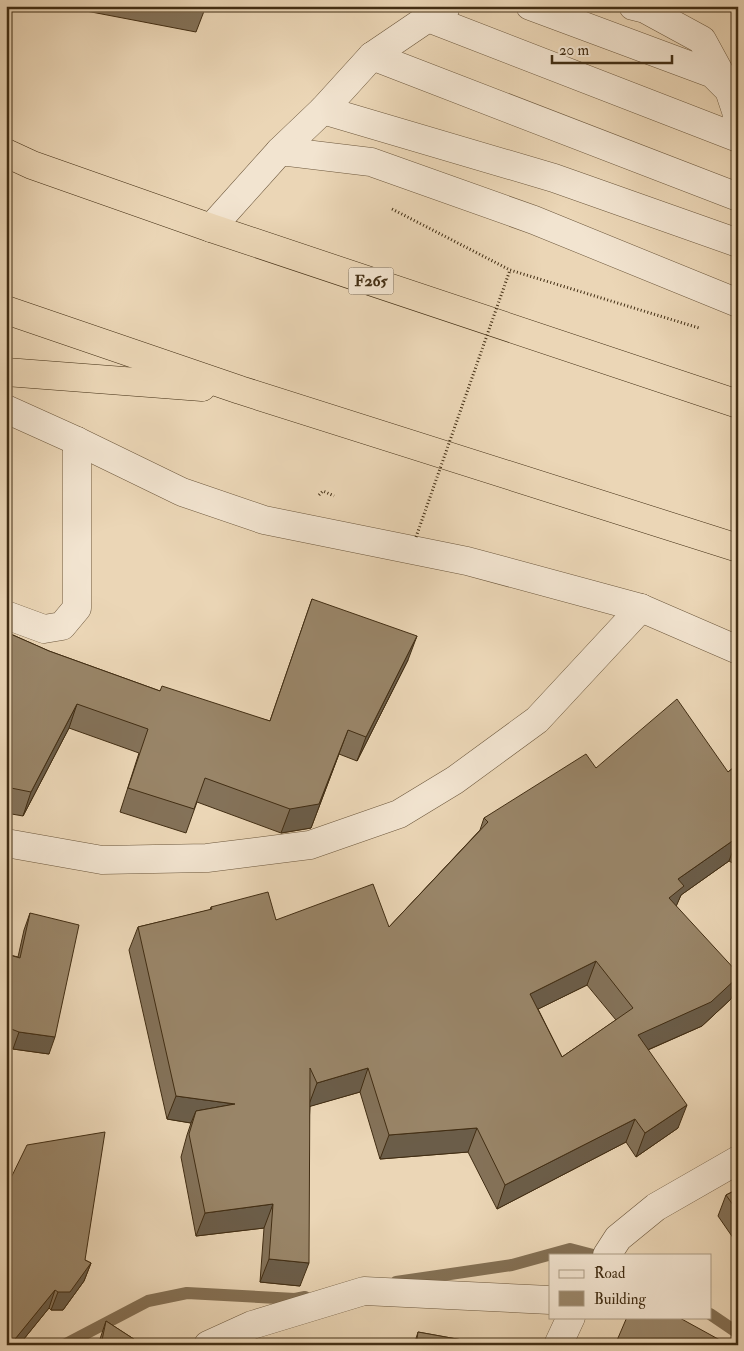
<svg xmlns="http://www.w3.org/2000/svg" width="744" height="1351" viewBox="0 0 744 1351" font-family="'IM FELL Double Pica',serif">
<rect width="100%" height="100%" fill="#ebd6b6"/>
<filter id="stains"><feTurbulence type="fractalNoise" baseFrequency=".004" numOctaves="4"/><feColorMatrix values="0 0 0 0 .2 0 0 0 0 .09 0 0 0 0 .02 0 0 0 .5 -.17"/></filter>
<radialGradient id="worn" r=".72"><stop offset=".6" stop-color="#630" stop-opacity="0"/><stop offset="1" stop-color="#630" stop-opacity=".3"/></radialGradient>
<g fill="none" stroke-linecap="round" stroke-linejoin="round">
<g stroke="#847054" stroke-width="12">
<polyline points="396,1282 512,1265 570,1249 593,1255"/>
<polyline points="710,1314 738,1333"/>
<polyline points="64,1345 148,1301 187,1293 295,1299 305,1297"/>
</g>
<g stroke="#6c573c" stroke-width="29">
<g id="minor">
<polyline points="530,6 713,74 729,90 736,111 738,125"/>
<polyline points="633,6 645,9 702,40 726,84"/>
<polyline points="428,18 738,138"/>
<polyline points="372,56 738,197"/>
<polyline points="323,110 554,178 738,243"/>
<polyline points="280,151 323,110 372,56 428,18 445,9"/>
<polyline points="211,228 280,151 371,162 534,220 738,303"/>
<polyline points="6,409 77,441 182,492 264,520 467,561 641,608 738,650"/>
<polyline points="6,615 44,629 62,626 77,608 77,441"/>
<polyline points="6,843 102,860 207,858 310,845 399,814 455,780 537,720 641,608"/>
<polyline points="607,1255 618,1238 656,1207 738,1160"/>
<polyline points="208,1345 252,1325 364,1291 550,1300"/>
<polyline points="558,1345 571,1317"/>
</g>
</g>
<g stroke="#412d13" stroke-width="29">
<g id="highway">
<polyline points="6,153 32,165 211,228 738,404"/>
<polyline points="6,310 240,390 738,548"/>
<polyline points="6,372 202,387"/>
</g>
</g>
<g stroke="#412d13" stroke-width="3" stroke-dasharray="1 2.5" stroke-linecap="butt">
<polyline points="392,209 510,270 699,328"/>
<polyline points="319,495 323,491 334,496"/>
</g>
<use href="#minor" stroke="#f2e4d0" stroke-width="28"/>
<use href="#highway" stroke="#ebd6b6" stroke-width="28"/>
<polyline stroke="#412d13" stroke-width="3" stroke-dasharray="1 2.5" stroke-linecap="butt" points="416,537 510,270"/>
</g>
<g fill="#847259" stroke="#412d13" fill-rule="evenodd">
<polygon points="60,6 206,6 196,32"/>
<polygon points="312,599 408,660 357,761 339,754 311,828 281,833 197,802 186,833 120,812 139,753 69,728 23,816 6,813 6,632 49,651 160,691 270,721"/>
<path d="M 738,764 L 738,866 L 729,861 L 681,895 L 676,906 L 731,999 L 702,1026 L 648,1050 L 678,1128 L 636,1157 L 626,1142 L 497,1209 L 468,1152 L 380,1159 L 360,1092 L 310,1106 L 300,1286 L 260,1282 L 264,1228 L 196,1236 L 181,1157 L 187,1135 L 191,1123 L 167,1119 L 129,950 L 138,927 L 210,910 L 211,907 L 276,920 L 389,927 L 480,830 L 484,818 L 596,768 L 728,772 ZM 587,985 L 616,1020 L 562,1057 L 538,1009 Z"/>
<polygon points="30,913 49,1054 13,1049 6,1047 6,954 18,957 24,930"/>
<polygon points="6,1188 85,1260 91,1263 84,1281 63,1310 51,1310 49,1308 19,1345 6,1345"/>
<polygon points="738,1189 738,1245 718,1216 726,1195"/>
<polygon points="106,1321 143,1345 98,1345"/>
<polygon points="418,1332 490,1345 414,1345"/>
</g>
<g fill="#6b5d49" stroke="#412d13">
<polygon points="417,636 408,660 357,761 366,737"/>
<polygon points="77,704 69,728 23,816 31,792"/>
<polygon points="348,730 311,828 281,833 290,809"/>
<polygon points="738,837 729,861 681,895 675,909 669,898 678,879"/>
<polygon points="596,961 587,985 522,1017 530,994"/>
<polygon points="738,977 738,981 731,999 702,1026 629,1058 638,1035"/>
<polygon points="19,1032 55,1037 49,1054 13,1049"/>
<polygon points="368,1068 360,1092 308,1107 317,1083"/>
<polygon points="176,1096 235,1104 196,1111 191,1123 167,1119"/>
<polygon points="687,1105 678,1128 636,1157 645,1133"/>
<polygon points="635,1119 626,1142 497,1209 505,1185"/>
<polygon points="477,1128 468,1152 380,1159 389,1135"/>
<polygon points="273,1204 264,1228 196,1236 205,1213"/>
<polygon points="269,1259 309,1263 300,1286 260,1282"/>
<polygon points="91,1263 84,1281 63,1310 51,1310 58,1292"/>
<polygon points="55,1290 49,1308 19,1345 10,1345"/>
</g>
<g fill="#998568" stroke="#412d13" fill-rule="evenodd">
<polygon points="312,599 417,636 366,737 348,730 319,804 290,809 205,778 194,809 128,788 148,729 77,704 31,792 6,787 6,632 49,651 160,691 162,686 270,721"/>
<path d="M 677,699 L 728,772 L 738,764 L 738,837 L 678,879 L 684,886 L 669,898 L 738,973 L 738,977 L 711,1002 L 638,1035 L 687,1105 L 645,1133 L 635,1119 L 505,1185 L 477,1128 L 389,1135 L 368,1068 L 317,1083 L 310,1068 L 309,1263 L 269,1259 L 273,1204 L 205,1213 L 189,1134 L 196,1111 L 235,1104 L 176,1096 L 138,927 L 212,909 L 211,907 L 268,892 L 276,920 L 373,884 L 389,927 L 488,822 L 484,818 L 586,754 L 596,768 ZM 596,961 L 633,1008 L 562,1057 L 530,994 Z"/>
<polygon points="30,913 79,925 55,1037 19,1032 6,1027 6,1016 9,1005 6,1004 6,954 20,958"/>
<polygon points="105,1132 85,1260 91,1263 70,1292 58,1292 55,1290 11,1344 6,1343 6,1188 27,1145"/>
<polygon points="738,1189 738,1212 726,1195"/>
<polygon points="627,1317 678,1317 729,1345 615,1345"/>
<polygon points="106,1321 143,1345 101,1345"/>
<polygon points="418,1332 490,1345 416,1345"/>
</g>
<g text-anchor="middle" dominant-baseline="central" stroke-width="4" stroke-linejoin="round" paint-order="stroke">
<rect fill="#f2e4d0" stroke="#76644c" stroke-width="1" x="348.5" y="267.5" width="45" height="27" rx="4"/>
<g font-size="16" font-weight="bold" fill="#412d13">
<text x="371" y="281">F265</text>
</g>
</g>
<rect width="744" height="1351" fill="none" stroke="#ebd6b6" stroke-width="25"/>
<rect x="8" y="8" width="729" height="1336" fill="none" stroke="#412d13" stroke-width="2.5"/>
<rect x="12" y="12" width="719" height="1326" fill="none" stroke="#412d13"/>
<rect x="549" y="1254" width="162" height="65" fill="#f2e4d0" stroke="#ab9b84"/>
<rect x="559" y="1270" width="25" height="8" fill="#f2e4d0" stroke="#ab9b84"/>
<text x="594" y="1278" font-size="15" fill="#412d13">Road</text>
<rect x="559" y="1291" width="25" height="15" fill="#998568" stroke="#ab9b84"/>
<text x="594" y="1304" font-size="15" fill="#412d13">Building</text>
<path d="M552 55v8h120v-8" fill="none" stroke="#412d13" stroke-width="2.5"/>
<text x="559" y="55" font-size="15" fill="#412d13" stroke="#f2e4d0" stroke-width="4" paint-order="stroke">20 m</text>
<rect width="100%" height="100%" filter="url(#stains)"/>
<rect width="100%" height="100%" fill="url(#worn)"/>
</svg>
